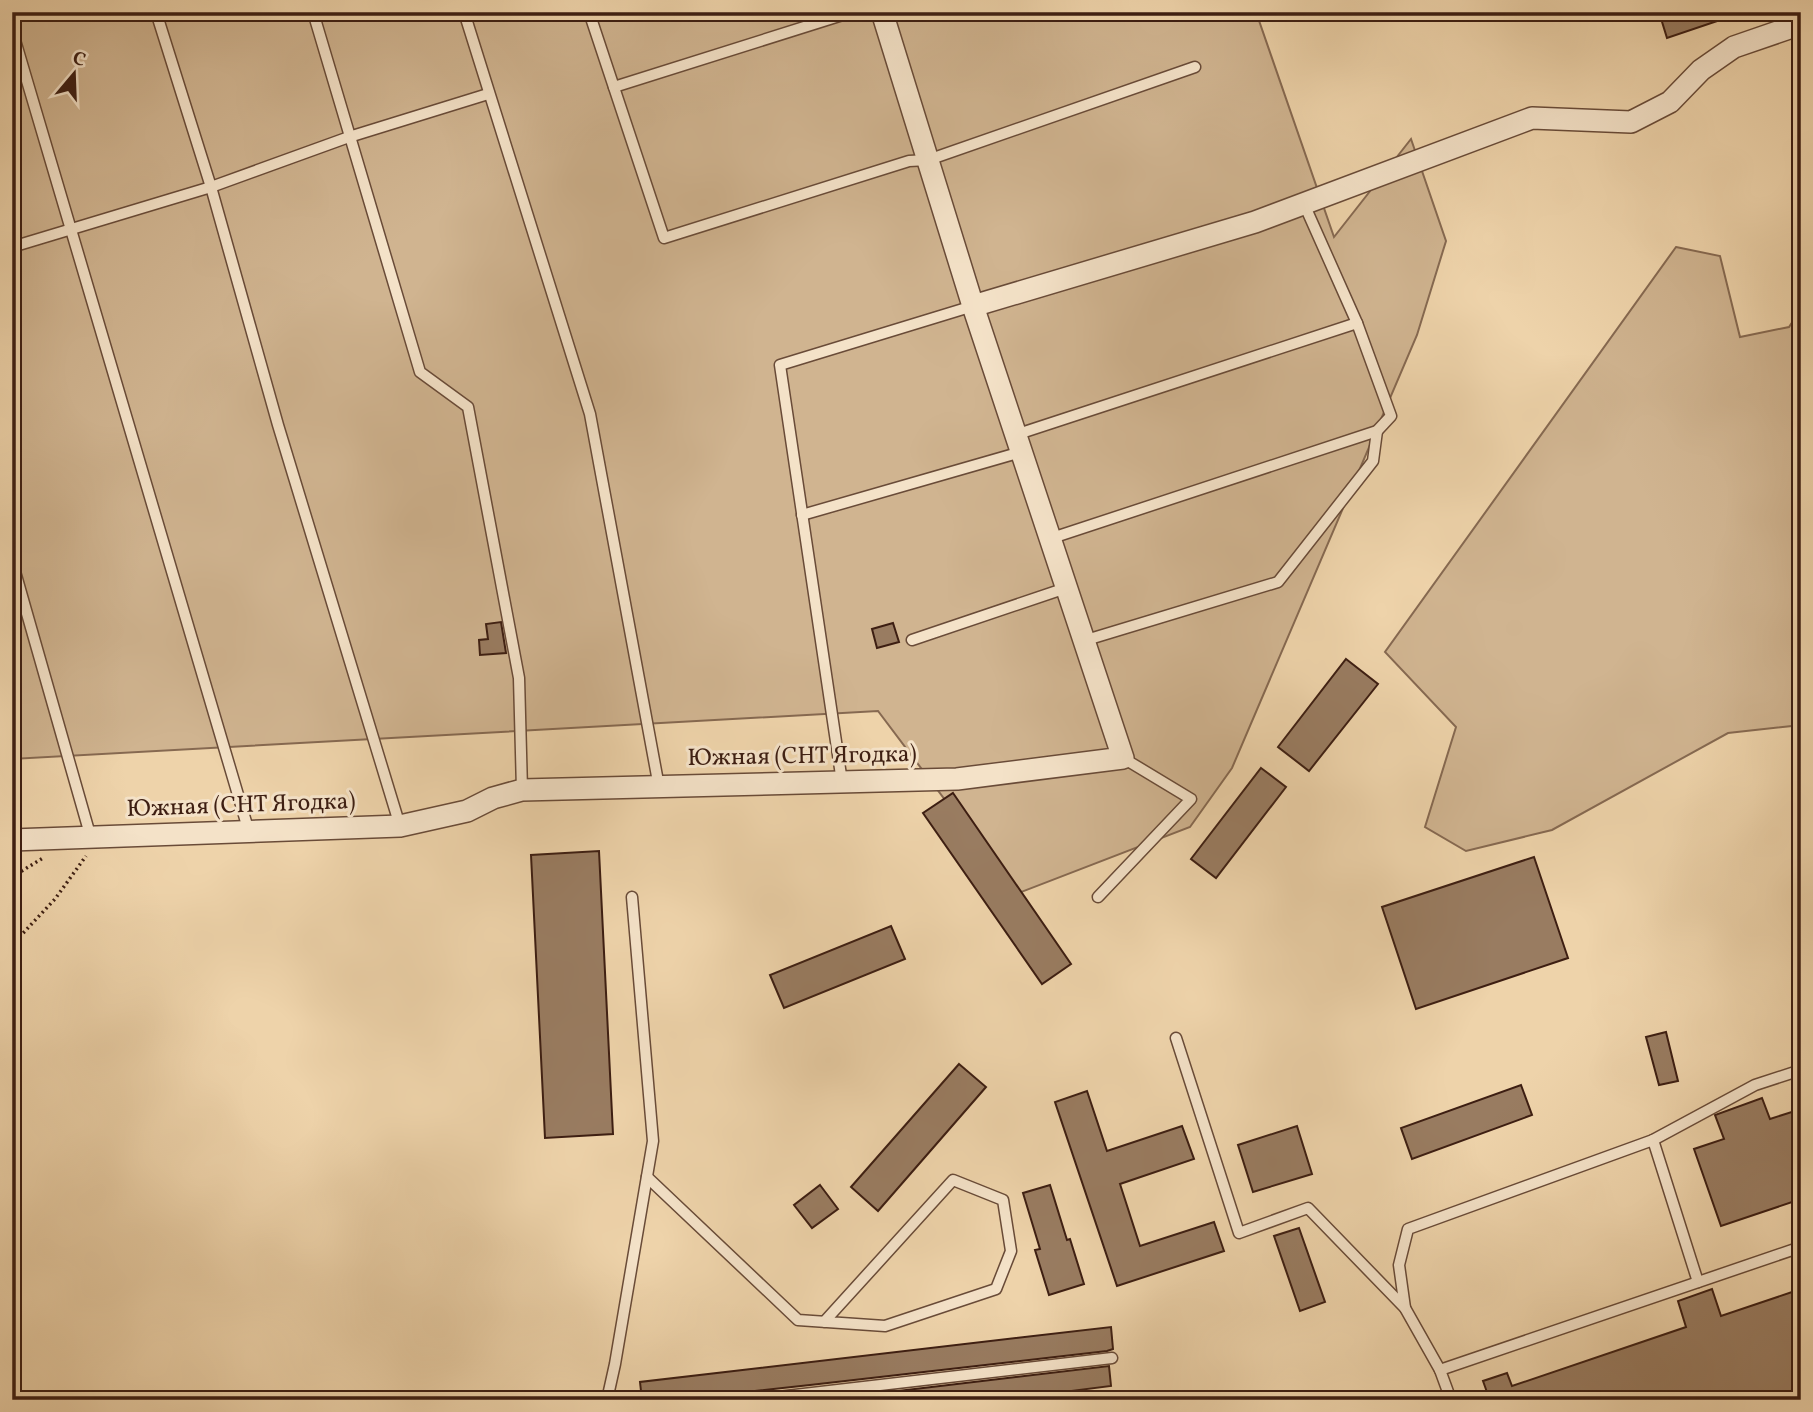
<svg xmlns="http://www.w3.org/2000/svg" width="1813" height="1412" viewBox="0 0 1813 1412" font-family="Vollkorn,serif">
<rect width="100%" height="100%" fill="#eed3aa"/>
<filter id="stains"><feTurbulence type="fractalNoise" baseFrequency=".00286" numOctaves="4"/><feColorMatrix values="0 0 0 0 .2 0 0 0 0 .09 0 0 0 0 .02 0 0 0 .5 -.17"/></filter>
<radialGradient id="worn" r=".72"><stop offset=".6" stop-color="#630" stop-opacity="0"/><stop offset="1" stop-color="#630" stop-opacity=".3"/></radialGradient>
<g fill="#d0b490" stroke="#866951" stroke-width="2">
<polygon points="12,12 1256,12 1334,237 1411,139 1446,241 1417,335 1232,768 1190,827 1016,894 878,711 12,759"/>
<polygon points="1676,247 1720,256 1740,337 1789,327 1801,309 1801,725 1728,733 1552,830 1466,851 1425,827 1456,727 1385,652"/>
</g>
<g fill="#997c61" stroke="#3d1e12" stroke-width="2">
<polygon points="1659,12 1735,12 1735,15 1667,38"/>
<polygon points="501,622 506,653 480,655 479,640 488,639 486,624"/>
<polygon points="893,623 899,642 877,648 872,629"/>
<polygon points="1346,659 1378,684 1309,771 1278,747"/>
<polygon points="1261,768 1286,787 1216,878 1191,859"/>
<polygon points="953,793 1071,964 1042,984 923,813"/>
<polygon points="599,851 613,1134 545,1138 531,855"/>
<polygon points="1534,857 1568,958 1416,1009 1382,907"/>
<polygon points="891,926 905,959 784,1008 770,975"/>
<polygon points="1666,1032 1678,1081 1659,1085 1646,1037"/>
<polygon points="959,1064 986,1087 878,1211 851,1187"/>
<polygon points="1521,1085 1532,1115 1412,1159 1401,1128"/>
<polygon points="1087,1091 1107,1151 1182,1126 1194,1159 1120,1184 1140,1246 1214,1222 1224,1251 1117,1286 1055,1102"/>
<polygon points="1762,1098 1770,1119 1801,1109 1801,1199 1721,1226 1694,1149 1724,1139 1715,1115"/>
<polygon points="1297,1126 1312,1174 1253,1192 1238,1145"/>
<polygon points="820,1185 838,1209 812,1228 794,1205"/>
<polygon points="1050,1185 1067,1240 1070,1239 1084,1284 1049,1295 1035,1250 1040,1249 1023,1193"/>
<polygon points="1299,1228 1325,1302 1300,1311 1274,1236"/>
<polygon points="1712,1289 1721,1316 1801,1289 1801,1400 1480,1400 1480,1397 1488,1395 1483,1381 1507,1373 1512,1386 1686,1327 1678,1301"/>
<polygon points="1111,1327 1113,1349 1107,1351 810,1385 672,1400 642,1400 640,1382"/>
<polygon points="1109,1366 1111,1386 1001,1400 822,1400"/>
</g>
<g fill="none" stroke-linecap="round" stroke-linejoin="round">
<g stroke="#694b38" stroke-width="13">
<g id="service">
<polyline points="156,12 211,187 278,425 400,826"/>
<polyline points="313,12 420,372 468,407 519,678 522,790"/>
<polyline points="464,12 590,414 659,787"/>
<polyline points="589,12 664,238 909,161 928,160 1195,67"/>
<polyline points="12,30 249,832"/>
<polyline points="614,87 852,12"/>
<polyline points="12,247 211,187 349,137 488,94"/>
<polyline points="1015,435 1357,323"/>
<polyline points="802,515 1021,452"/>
<polyline points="1049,539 1377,431 1391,416 1357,323 1304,204"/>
<polyline points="12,561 91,838"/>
<polyline points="912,640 1066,588"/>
<polyline points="1083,641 1278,582 1373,461 1377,431"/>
<polyline points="842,782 780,365 973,306"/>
<polyline points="1098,897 1191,799 1123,758"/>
<polyline points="1176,1038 1239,1233 1308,1208 1405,1308 1440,1370"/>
<polyline points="1653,1140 1755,1085 1801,1070"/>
<polyline points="647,1177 798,1320 885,1326 996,1289 1011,1251 1003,1200 953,1180 824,1322"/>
<polyline points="1405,1308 1399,1265 1408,1229 1653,1140 1698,1282"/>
<polyline points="607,1400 615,1364 653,1141 632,897"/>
<polyline points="752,1400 1112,1358"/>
<polyline points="1451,1400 1440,1370 1801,1247"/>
</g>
</g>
<g stroke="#694b38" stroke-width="24">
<g id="minor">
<polyline points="973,306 1255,222 1532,118 1631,122 1670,102 1701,70 1734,47 1801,24"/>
<polyline points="12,840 400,826 467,811 493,798 522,790 957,779 1123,758 973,306 882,12"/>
</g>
</g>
<g stroke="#3d1e12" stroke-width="3.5" stroke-dasharray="2 3.5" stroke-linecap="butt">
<polyline points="12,877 43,858"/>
<polyline points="12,945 55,899 86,856"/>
</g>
<use href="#service" stroke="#f4e2c8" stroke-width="10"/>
<use href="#minor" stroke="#f4e2c8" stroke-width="21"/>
</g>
<g text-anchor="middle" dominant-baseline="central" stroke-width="6" stroke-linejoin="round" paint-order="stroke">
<g font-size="24" fill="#3d1e12" stroke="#f4e2c8">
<text transform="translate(802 757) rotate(-1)">Южная (СНТ Ягодка)</text>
<text transform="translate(241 806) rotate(-2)">Южная (СНТ Ягодка)</text>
</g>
</g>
<rect width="1813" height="1412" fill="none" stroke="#eed3aa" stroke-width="42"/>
<rect x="14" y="14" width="1785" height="1384" fill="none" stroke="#3d1e12" stroke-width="3.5"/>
<rect x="21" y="21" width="1771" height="1370" fill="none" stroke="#3d1e12" stroke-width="2"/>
<g transform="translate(74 74) rotate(19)" stroke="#f4e2c8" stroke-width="5" paint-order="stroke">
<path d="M0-5L12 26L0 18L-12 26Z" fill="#3d1e12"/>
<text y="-10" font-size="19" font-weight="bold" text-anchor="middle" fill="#3d1e12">С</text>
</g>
<rect width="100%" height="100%" filter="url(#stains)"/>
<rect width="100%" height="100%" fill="url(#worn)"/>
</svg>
